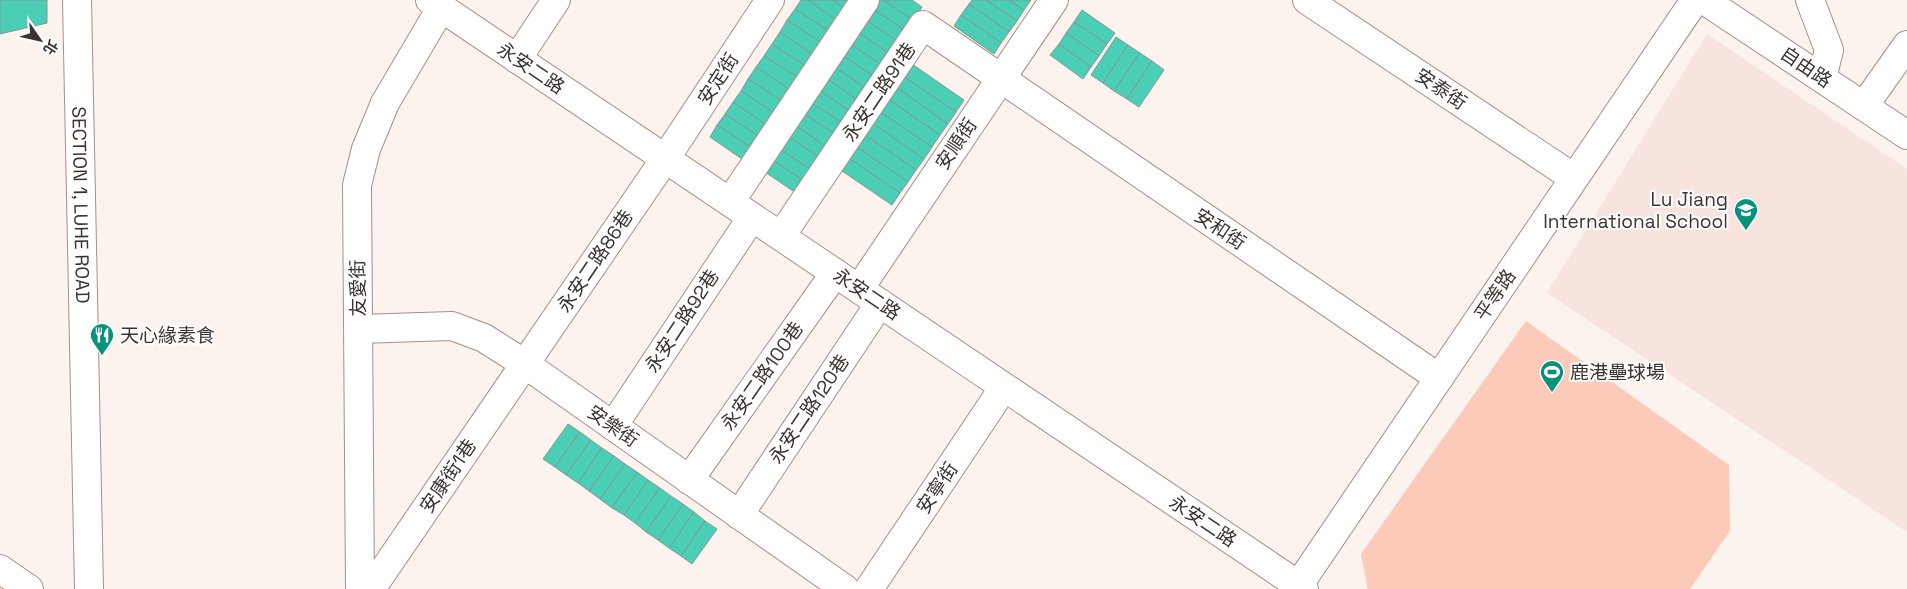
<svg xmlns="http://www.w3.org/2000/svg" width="1907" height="589" viewBox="0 0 1907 589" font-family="'Space Grotesk','Noto Sans TC',sans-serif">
<rect width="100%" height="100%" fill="#fcf3ef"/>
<polygon fill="#f7e4de" points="1707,34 1907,169 1907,532 1547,293"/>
<polygon fill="#fbcab9" points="1526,321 1729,465 1730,531 1690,589 1368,589 1361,554"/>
<g fill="#4aceb5" stroke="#819993">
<polygon points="0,0 47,0 47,23 0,34"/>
<polygon points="801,0 808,0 835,19 828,30 795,9"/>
<polygon points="808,0 833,0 843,7 835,19"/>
<polygon points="833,0 848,0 843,7"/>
<polygon points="877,0 883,0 913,20 906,31 872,8"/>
<polygon points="883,0 912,0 922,7 913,20"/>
<polygon points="972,0 986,0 1017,21 1009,32 969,4"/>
<polygon points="986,0 1009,0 1024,10 1017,21"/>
<polygon points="1009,0 1031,0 1024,10"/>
<polygon points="969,4 1009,32 1001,43 961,15"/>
<polygon points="872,8 906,31 898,42 864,19"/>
<polygon points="795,9 828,30 820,42 787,20"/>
<polygon points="1082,10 1115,33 1107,44 1074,22"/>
<polygon points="961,15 1001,43 994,54 954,26"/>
<polygon points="864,19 898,42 890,54 856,31"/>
<polygon points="787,20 820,42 812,54 780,32"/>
<polygon points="1074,22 1107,44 1099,56 1066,33"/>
<polygon points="856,31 890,54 883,66 848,42"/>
<polygon points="780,32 812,54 804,65 772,44"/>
<polygon points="1066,33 1099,56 1091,67 1059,44"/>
<polygon points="1116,37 1128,45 1103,83 1091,75"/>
<polygon points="848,42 883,66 875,77 840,54"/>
<polygon points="772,44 804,65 797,77 764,56"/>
<polygon points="1059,44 1091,67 1083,79 1050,55"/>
<polygon points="1128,45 1140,53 1114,91 1103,83"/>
<polygon points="1140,53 1152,61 1127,99 1114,91"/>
<polygon points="840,54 875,77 867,89 833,66"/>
<polygon points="764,56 797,77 789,89 756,67"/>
<polygon points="1152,61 1164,70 1139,107 1127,99"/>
<polygon points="912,64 964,100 956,112 903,76"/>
<polygon points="833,66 867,89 859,101 825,77"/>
<polygon points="756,67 789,89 781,100 748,79"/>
<polygon points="903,76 956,112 948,124 896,87"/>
<polygon points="825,77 859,101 851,112 817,89"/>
<polygon points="748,79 781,100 773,112 741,91"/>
<polygon points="896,87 948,124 940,135 888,99"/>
<polygon points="817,89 851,112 843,124 809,101"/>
<polygon points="741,91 773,112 765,124 733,102"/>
<polygon points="888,99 940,135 932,147 879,111"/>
<polygon points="809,101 843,124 836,135 801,112"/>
<polygon points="733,102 765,124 757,135 725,114"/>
<polygon points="879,111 932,147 924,159 871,122"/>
<polygon points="801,112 836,135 827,147 793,124"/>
<polygon points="725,114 757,135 750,147 717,125"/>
<polygon points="871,122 924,159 916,170 864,134"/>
<polygon points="793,124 827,147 820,158 786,135"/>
<polygon points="717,125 750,147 742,159 710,137"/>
<polygon points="864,134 916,170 908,182 855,146"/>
<polygon points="786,135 820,158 811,170 777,147"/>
<polygon points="855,146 908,182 900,193 847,157"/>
<polygon points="777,147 811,170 804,181 770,158"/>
<polygon points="847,157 900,193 892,205 839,169"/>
<polygon points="770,158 804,181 796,193 762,170"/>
<polygon points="568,424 580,432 555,467 543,459"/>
<polygon points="580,432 591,440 566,475 555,467"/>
<polygon points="591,440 602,448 578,483 566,475"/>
<polygon points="602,448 614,456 589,491 578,483"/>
<polygon points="614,456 625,464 600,499 589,491"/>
<polygon points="625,464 637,472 612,508 600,499"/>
<polygon points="637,472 648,480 624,515 612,508"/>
<polygon points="648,480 660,488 635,523 624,515"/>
<polygon points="660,488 671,496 646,532 635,523"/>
<polygon points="671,496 683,504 658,540 646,532"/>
<polygon points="683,504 694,512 669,548 658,540"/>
<polygon points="694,512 705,521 681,556 669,548"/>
<polygon points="705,521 717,529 692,564 681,556"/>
</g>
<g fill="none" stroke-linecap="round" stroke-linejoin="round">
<g stroke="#a59088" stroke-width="30">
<g id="minor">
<polyline points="430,0 1304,589"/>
<polyline points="1307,0 1574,178"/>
<polyline points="1704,0 1907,135"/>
<polyline points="1810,0 1829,50 1822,78"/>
<polyline points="517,59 556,0"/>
<polyline points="1864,106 1907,45"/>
<polyline points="730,202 865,0"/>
<polyline points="781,236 923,25 1439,378"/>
<polyline points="859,289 1054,0"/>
<polyline points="359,329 452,326 484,338 525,364 845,589"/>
<polyline points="613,426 752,217"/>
<polyline points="689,480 835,273"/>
<polyline points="739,515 880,303"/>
<polyline points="0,569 29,589"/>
<polyline points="360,589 357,185 366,149 385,103 441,8"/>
<polyline points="371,589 665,159 770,0"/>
<polyline points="869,589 1004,387"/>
<polyline points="1296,589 1695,0"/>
</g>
</g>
<g stroke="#a59088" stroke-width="30">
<g id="major">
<path id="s1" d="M 77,0 L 89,589"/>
</g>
</g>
<use href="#minor" stroke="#fff" stroke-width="28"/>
<use href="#major" stroke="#fff" stroke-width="28"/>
</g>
<defs>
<g id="school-pin" transform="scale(1.25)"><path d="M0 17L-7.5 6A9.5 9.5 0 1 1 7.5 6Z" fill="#05927d" stroke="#fff"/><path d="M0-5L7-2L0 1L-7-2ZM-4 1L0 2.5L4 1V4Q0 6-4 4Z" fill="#fff"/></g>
<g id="restaurant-pin" transform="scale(1.25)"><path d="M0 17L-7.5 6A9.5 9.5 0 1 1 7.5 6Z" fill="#05927d" stroke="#fff"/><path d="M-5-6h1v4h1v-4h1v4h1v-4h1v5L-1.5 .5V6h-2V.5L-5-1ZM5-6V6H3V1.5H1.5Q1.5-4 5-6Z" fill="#fff"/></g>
<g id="stadium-pin" transform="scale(1.25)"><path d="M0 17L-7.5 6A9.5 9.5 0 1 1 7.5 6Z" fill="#05927d" stroke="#fff"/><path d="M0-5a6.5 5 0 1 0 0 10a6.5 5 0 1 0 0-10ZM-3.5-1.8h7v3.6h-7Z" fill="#fff"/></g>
</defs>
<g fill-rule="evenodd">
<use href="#school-pin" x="1746" y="210"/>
<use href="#restaurant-pin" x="102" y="335"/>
<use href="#stadium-pin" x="1552" y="372"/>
</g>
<g text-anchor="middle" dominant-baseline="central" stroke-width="4" stroke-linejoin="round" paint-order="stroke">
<g font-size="19" fill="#3c3330" stroke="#fff">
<text transform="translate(1806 67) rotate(34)">自由路</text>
<text transform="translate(531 68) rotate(34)">永安二路</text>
<text transform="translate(718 79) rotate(-57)">安定街</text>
<text transform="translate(1441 89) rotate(34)">安泰街</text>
<text transform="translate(879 92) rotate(-56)">永安二路91巷</text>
<text transform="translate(956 144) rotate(-56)">安順街</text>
<text stroke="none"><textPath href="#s1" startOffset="205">SECTION 1, LUHE ROAD</textPath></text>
<text transform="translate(1220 229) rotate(34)">安和街</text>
<text transform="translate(595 261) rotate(-56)">永安二路86巷</text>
<text transform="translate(358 288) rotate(-91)">友愛街</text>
<text transform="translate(867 294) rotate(34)">永安二路</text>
<text transform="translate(1495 295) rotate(-56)">平等路</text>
<text transform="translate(682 321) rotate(-57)">永安二路92巷</text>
<text transform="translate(762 376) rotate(-55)">永安二路100巷</text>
<text transform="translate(809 409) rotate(-56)">永安二路120巷</text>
<text transform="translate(613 426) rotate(35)">安樂街</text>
<text transform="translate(448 476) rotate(-56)">安康街1巷</text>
<text transform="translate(937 488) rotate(-56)">安寧街</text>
<text transform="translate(1203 521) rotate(34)">永安二路</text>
</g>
<g font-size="19" fill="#3c3330" stroke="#fff" text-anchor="start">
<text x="1728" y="199" text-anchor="end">Lu Jiang<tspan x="1728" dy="22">International School</tspan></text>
<text x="120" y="335">天心緣素食</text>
<text x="1570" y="372">鹿港壘球場</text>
</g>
</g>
<g transform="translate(40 40) rotate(124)" stroke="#ffffff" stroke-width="4" paint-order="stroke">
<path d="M0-4L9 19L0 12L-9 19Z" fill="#3c3330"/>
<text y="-8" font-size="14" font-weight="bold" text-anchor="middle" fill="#3c3330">北</text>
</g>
</svg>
